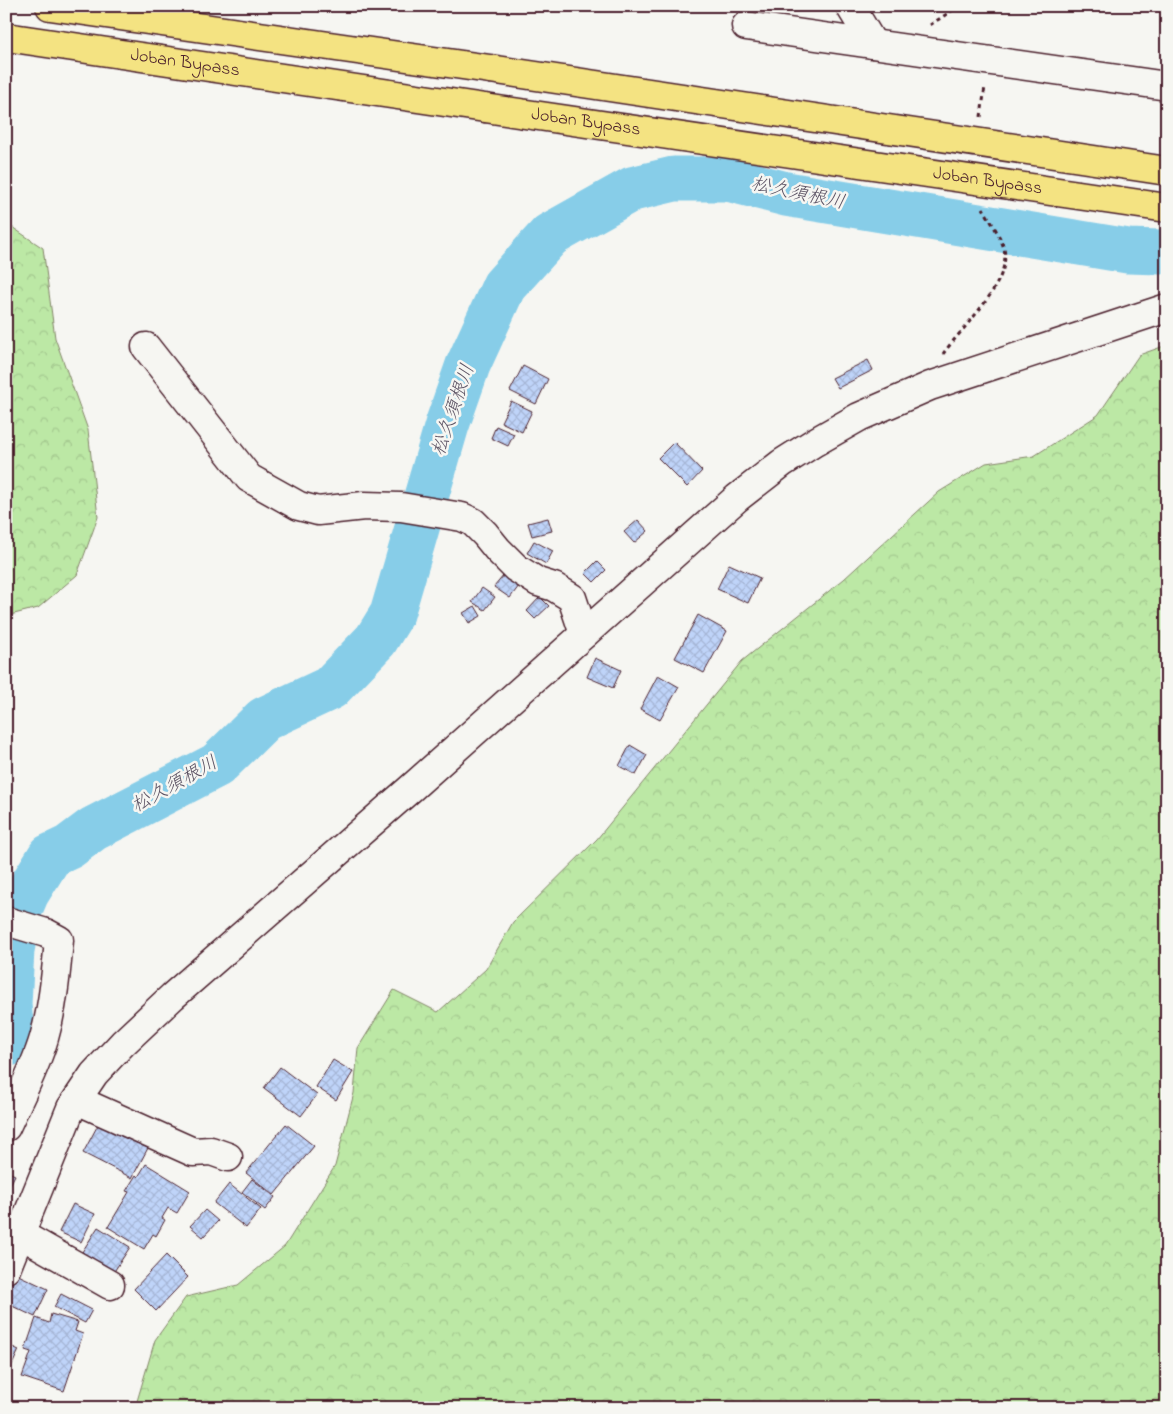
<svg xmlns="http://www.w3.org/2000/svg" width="1173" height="1414" viewBox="0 0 1173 1414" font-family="'Indie Flower','Klee One',sans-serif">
<defs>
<pattern id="forest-crowns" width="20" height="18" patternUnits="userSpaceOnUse" patternTransform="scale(1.25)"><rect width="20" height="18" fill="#bce8a5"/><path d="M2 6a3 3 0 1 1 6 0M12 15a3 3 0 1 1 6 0" fill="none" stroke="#a3c78e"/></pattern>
<pattern id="building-cross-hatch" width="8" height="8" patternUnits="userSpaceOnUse" patternTransform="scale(1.25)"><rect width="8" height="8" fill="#bfd4f9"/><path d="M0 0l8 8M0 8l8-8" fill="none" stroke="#a6b6d6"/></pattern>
</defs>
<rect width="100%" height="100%" fill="#f6f6f2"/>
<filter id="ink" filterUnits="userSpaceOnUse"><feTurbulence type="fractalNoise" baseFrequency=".02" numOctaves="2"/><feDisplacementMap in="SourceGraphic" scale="10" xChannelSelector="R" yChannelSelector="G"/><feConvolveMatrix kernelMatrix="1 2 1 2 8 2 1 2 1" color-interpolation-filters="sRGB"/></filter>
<g filter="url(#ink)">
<g fill="url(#forest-crowns)" stroke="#838468">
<polygon points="6,223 43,248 55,338 88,430 98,517 77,575 38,608 6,616"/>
<polygon points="1167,345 1167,1408 135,1408 155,1340 186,1297 238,1285 285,1246 335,1166 354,1093 358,1048 394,990 438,1012 486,969 513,922 597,839 742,661 844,579 939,492 986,463 1034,456 1098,415 1139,355"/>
</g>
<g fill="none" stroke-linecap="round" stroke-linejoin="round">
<polyline stroke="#87cde8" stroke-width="45" points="6,1045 12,1034 9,1004 12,950 19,912 27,893 50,856 69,847 93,829 217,765 264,719 330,688 376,640 392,614 447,425 468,365 504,286 550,235 632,189 674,179 728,179 786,194 1128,251 1160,252 1167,251"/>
</g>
<g fill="url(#building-cross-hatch)" stroke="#4a1f2b">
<polygon points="868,360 873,370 838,388 832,378"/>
<polygon points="523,366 548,379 536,404 510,391"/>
<polygon points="511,401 532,411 522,432 501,422"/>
<polygon points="496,426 514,434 508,446 491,438"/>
<polygon points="674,442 702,471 687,487 658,458"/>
<polygon points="548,518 552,531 532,536 528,523"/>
<polygon points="638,520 648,531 634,543 624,532"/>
<polygon points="534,541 553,551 546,564 527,553"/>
<polygon points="597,561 606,570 594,582 585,573"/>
<polygon points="729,564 760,578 748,603 717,589"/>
<polygon points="504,575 519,586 510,598 494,587"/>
<polygon points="482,588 495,597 485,610 472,602"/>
<polygon points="540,597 549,606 535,619 527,611"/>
<polygon points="475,606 481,616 469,623 463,613"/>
<polygon points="698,615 727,631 704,673 675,658"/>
<polygon points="595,658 621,670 613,688 587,677"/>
<polygon points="658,675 679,687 660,720 640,709"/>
<polygon points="630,745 647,755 636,775 619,766"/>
<polygon points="333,1060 353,1072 336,1100 316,1087"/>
<polygon points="280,1067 317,1095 301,1116 264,1088"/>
<polygon points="99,1123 148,1148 132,1178 83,1153"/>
<polygon points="286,1124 314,1146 274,1195 246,1173"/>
<polygon points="146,1164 190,1191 177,1213 168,1208 162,1218 165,1220 156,1236 153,1234 144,1249 108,1227 129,1192 126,1191 136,1175 138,1177"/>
<polygon points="6,1171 15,1175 10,1185 6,1183"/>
<polygon points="252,1179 275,1197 265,1210 242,1192"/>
<polygon points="229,1184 261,1209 246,1228 214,1203"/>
<polygon points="73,1204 95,1214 81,1242 59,1232"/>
<polygon points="205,1210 218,1221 203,1237 190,1226"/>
<polygon points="98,1227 130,1247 113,1273 82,1252"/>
<polygon points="166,1255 188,1277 156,1311 134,1289"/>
<polygon points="14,1273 48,1289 35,1317 6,1303 6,1290"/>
<polygon points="61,1294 92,1310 85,1323 54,1307"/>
<polygon points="51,1314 78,1322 75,1331 83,1334 64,1391 22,1377 31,1352 25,1350 36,1318 49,1323"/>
<polygon points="6,1344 19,1350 6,1378"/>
<polygon points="6,1402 25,1406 24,1408 6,1408"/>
</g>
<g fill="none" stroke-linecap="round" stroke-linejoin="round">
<g stroke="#4a1f2b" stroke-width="31">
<g id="street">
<polyline points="850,6 873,44"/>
<polyline points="746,26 1167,86"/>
<polyline points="146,347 249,478 299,506 318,511 364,506 401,507 462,517 473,522 485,534 498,550 516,568 538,582 554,587 572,598 584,634"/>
<path d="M 6,921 L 46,933 L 59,940 C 56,973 53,1007 44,1038 C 35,1069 19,1098 6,1127"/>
<polyline points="77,1100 193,1152 211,1151 228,1157"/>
<polyline points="20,1234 110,1285"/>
<polyline points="6,1269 71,1108 94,1074 123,1043 173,996 409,790 737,498 782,463 815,442 859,417 930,386 1167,308"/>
</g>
</g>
<g stroke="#4a1f2b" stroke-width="31">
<g id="highway">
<polyline points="50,6 490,69"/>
<path id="s1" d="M 6,37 L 485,108"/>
</g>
</g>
<g stroke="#4a1f2b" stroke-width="3" stroke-dasharray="4 4" stroke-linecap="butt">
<polyline points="280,6 284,13"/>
<polyline points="930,25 959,6"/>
<polyline points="981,117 985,86"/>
<path d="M 943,354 C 961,328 1012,283 1004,249 C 1002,239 989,218 983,208"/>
</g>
<use href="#street" stroke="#f6f6f2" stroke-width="28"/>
<use href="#highway" stroke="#f4e382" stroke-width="28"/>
<g stroke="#4a1f2b" stroke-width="31" stroke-linecap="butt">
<g id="highway-bridge">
<polyline points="490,69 1167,171"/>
<path id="s2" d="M 485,108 L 1167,208"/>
</g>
</g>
<use href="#highway-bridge" stroke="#f4e382" stroke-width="28"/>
</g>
</g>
<g text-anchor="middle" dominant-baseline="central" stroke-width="5" stroke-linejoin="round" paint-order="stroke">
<g font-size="18" fill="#4a1f2b" stroke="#f6f6f2">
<text stroke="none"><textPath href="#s1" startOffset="181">Joban Bypass</textPath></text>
<text stroke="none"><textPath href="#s2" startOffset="102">Joban Bypass</textPath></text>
<text stroke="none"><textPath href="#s2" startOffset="508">Joban Bypass</textPath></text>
</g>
<g font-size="19" font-style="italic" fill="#5c5364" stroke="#f6f6f2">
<text transform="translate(798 194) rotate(12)">松久須根川</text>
<text transform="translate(454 410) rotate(-71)">松久須根川</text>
<text transform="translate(175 785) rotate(-29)">松久須根川</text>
</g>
</g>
<rect width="1173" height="1414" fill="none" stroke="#f6f6f2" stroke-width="25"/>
<rect x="12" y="12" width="1148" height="1389" fill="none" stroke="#4a1f2b" stroke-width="2" filter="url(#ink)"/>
</svg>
